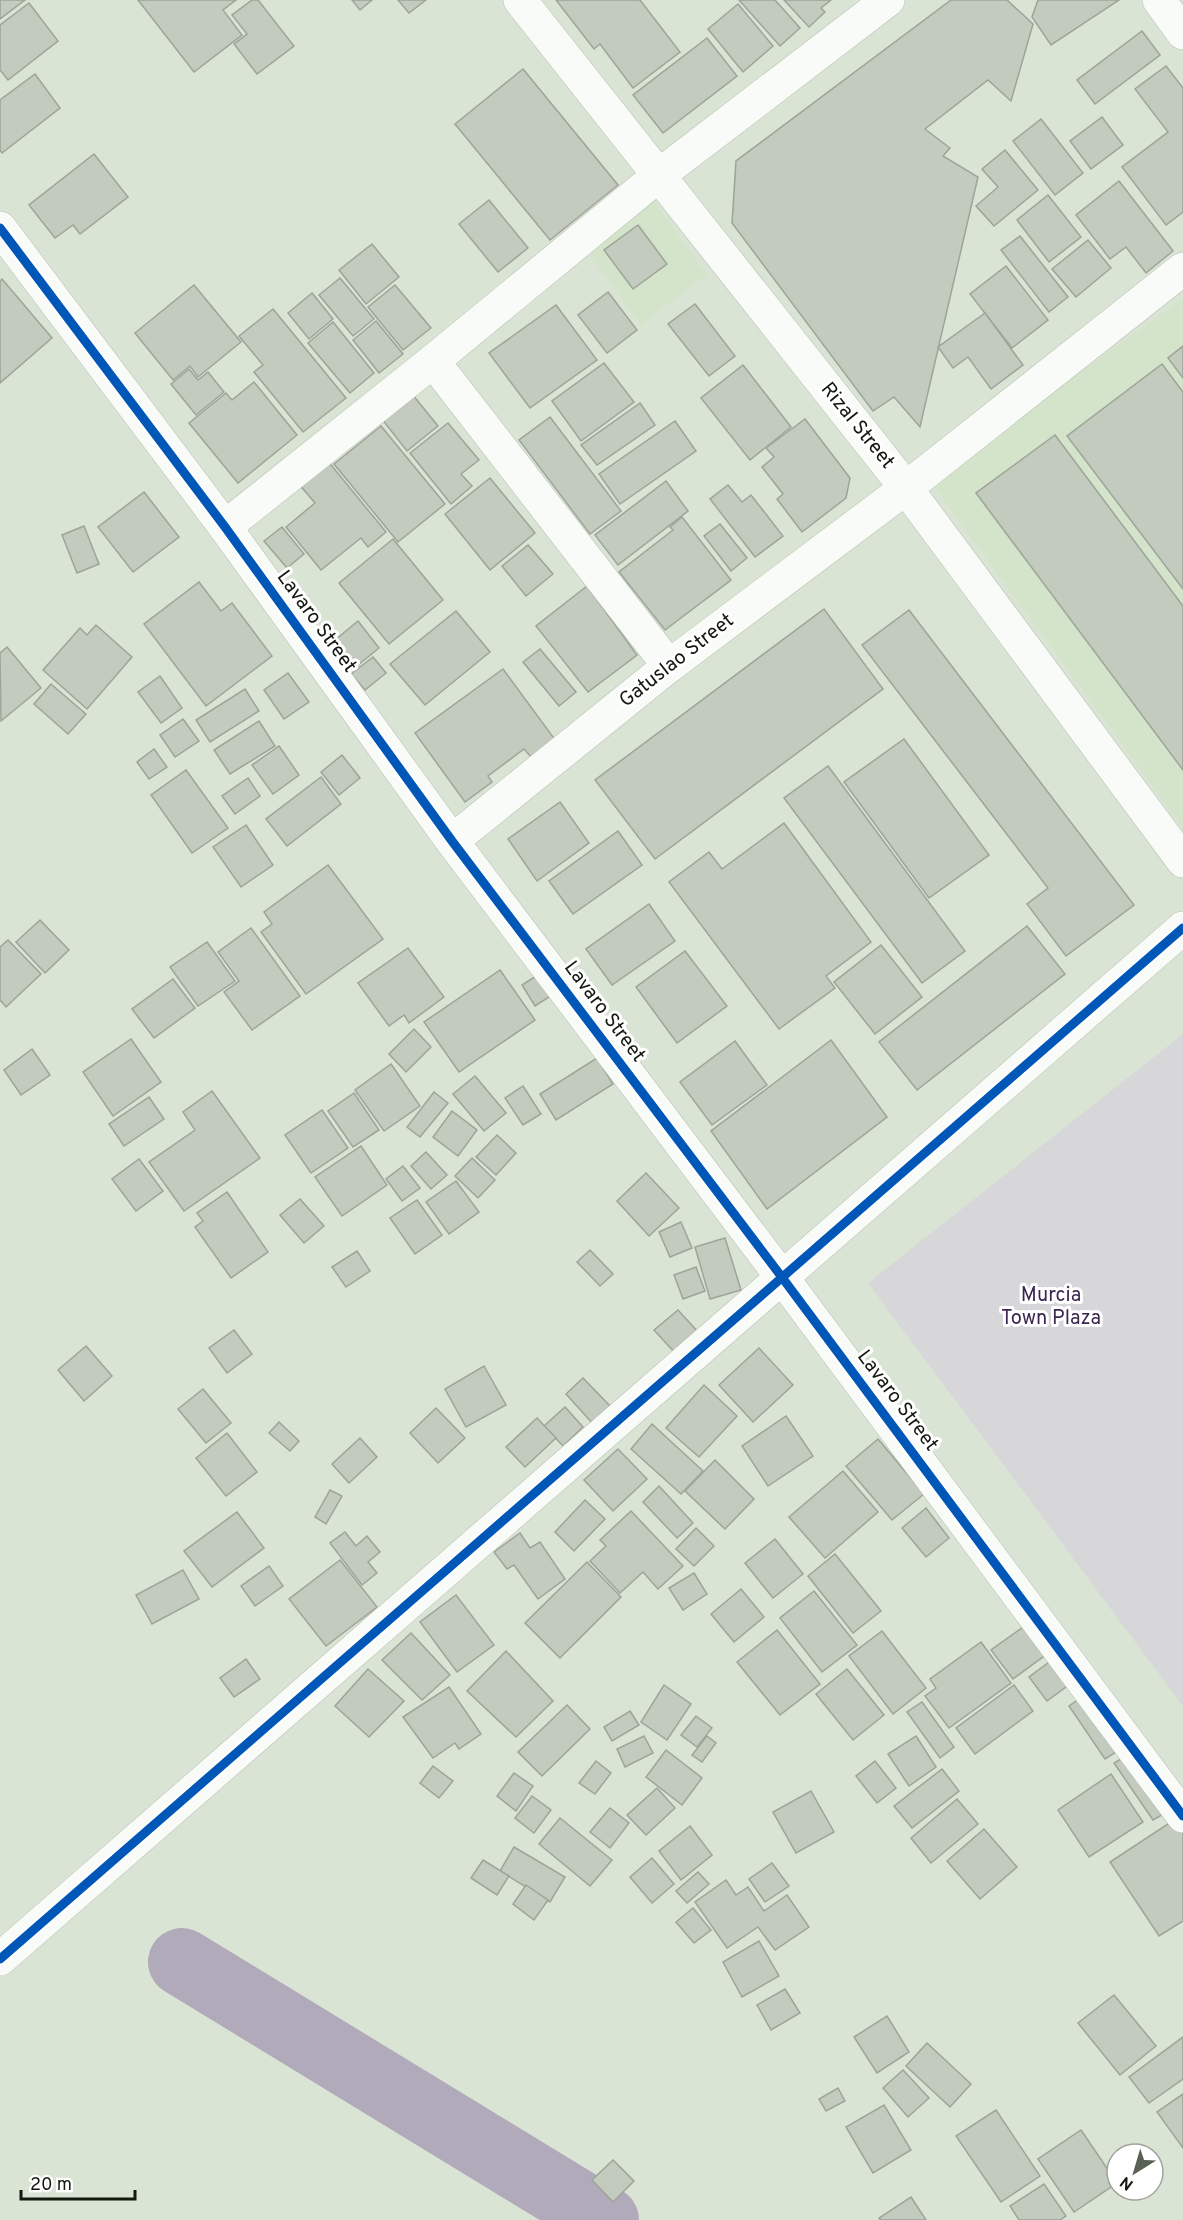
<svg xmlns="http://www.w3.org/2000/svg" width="1183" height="2220" viewBox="0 0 1183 2220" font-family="Overpass,sans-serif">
<rect width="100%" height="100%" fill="#dae4d4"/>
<g fill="#d4e4ca">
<polygon points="653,200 707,275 641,325 586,250"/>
<polygon points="1183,298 1183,828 930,481"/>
</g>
<polygon fill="#d7d7da" points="1183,1034 1183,1706 868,1283"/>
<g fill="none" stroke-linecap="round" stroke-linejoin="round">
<polyline stroke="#b1aaba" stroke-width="68" points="182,1962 605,2220"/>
</g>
<g fill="#c3cabe" stroke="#9da498" stroke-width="1.5">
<polygon points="0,0 25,0 0,19"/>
<polygon points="138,0 236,0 223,10 242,35 194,72"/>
<polygon points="252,0 258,0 294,46 257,74 234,44 247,34 232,15"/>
<polygon points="352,0 372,0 360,10"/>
<polygon points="398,0 426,0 409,13"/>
<polygon points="556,0 640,0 680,52 633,88 600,44 594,49"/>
<polygon points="739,0 775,0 800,28 780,46"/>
<polygon points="784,0 831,0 821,8 825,12 809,27"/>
<polygon points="951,0 1007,0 1033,24 1011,101 988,80 925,129 950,148 943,156 978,177 920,427 894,397 873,411 732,223 736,161"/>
<polygon points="1038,0 1119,0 1051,45 1032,17"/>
<polygon points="29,3 58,41 8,80 0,70 0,25"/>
<polygon points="738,4 773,46 743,72 708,29"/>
<polygon points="1142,31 1160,55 1095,104 1077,80"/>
<polygon points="707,38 737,76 663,133 633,95"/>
<polygon points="1166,66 1183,88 1183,212 1166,225 1122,167 1168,132 1135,89"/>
<polygon points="523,69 618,185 550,240 455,124"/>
<polygon points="35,74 60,108 2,153 0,150 0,100"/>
<polygon points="1102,117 1123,145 1091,169 1070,141"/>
<polygon points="1041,119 1083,173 1055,195 1013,141"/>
<polygon points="1005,150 1038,190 994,226 976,206 998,187 982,169"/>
<polygon points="94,154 128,197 80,234 73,225 55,238 29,205"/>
<polygon points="1119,181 1173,251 1146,273 1126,247 1110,259 1076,215"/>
<polygon points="1048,195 1081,237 1049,262 1017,220"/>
<polygon points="489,200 528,248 498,272 459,224"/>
<polygon points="638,225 667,264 633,289 604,250"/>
<polygon points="1020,236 1068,297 1049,312 1001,250"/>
<polygon points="1088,240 1111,268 1076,297 1052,269"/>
<polygon points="372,244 399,277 366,304 339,270"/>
<polygon points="1006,266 1048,320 1012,348 970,294"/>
<polygon points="340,278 374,319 353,336 319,295"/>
<polygon points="2,279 52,338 0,383 0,281"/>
<polygon points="194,285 241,342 198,377 190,366 173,380 135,333"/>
<polygon points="395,285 431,328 403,350 368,307"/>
<polygon points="608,292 637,330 607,353 578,315"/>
<polygon points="312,293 333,319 309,339 288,313"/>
<polygon points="695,304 735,356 709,376 668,324"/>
<polygon points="556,305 597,360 530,408 489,353"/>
<polygon points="273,309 346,398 303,432 254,372 263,365 239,336"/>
<polygon points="985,313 1023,365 991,389 968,357 953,368 938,347"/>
<polygon points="376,321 403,354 379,373 353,340"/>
<polygon points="333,322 374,373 350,393 308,343"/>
<polygon points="1183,346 1183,378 1168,358"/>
<polygon points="604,363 634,402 581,441 552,401"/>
<polygon points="1162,364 1183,392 1183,589 1067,436"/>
<polygon points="743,365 791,427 750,460 701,398"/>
<polygon points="189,369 198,380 208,372 224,392 196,415 171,384"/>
<polygon points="254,382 297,435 238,483 189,423 226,393 232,400"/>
<polygon points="412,394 438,426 407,451 381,418"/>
<polygon points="640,403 655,425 597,465 581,445"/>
<polygon points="550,417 621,511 590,534 519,440"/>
<polygon points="805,419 850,478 846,498 802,532 777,499 783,494 762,467 774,457 766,448"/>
<polygon points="675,421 696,451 620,504 599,474"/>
<polygon points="448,423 479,460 461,474 472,486 451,504 410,453"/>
<polygon points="381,426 445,504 398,542 334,464"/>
<polygon points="1055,435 1183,606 1183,770 976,493"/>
<polygon points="327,460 386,532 368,547 361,538 321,570 286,527 315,503 298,483"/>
<polygon points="490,478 535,533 490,570 445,514"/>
<polygon points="666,481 688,511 618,565 595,535"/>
<polygon points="728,485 742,502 751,495 783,536 755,557 710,499"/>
<polygon points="144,492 179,537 133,572 98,527"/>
<polygon points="682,517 731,580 665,630 619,572 673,530 670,527"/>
<polygon points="720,524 747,558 731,571 704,536"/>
<polygon points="84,526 99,564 77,573 62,535"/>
<polygon points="282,527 304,554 287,568 264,541"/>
<polygon points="393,539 443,600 389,644 339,583"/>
<polygon points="528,545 553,574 526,596 502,566"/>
<polygon points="199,582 221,611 232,603 272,656 206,706 144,624"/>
<polygon points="587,586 637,655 588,692 536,626"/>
<polygon points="824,609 883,689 655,859 595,780"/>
<polygon points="909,610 1134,905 1066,956 1027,904 1048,888 862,645"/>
<polygon points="456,611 490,652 425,705 390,664"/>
<polygon points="358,621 379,648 357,666 335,640"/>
<polygon points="96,625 132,657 87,709 43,670 80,628 87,635"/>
<polygon points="7,647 41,688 1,721 0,653"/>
<polygon points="540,649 576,692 559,706 523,662"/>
<polygon points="373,657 386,673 365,690 351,674"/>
<polygon points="503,669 556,741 532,758 524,749 488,776 492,782 465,802 415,733"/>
<polygon points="288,673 309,702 284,719 264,690"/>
<polygon points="160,676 182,708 161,723 138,692"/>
<polygon points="51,684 86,714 68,734 34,704"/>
<polygon points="245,689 259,711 210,742 196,720"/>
<polygon points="183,719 199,741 175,757 160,735"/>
<polygon points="259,721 275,746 230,774 214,750"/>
<polygon points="904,739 989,855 929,898 844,782"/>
<polygon points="279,746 299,775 273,794 252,765"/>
<polygon points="154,749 167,767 149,779 137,762"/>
<polygon points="342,755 360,778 339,795 321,772"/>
<polygon points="828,766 965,951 922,983 784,798"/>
<polygon points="186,770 228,828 192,853 151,795"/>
<polygon points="321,777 341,804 287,846 266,819"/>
<polygon points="248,778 260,796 235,814 222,796"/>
<polygon points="560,802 589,843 537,881 508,839"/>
<polygon points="784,823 871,942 826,976 835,988 779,1029 669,882 709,852 722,869"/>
<polygon points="246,825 273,865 241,887 213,847"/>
<polygon points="618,831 642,865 573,914 549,881"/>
<polygon points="328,865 383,939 306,994 261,932 272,924 264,912"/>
<polygon points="649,904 675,941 612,985 586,949"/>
<polygon points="40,920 69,950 45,973 16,942"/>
<polygon points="1027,926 1065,974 917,1090 879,1042"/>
<polygon points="251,928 300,996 252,1030 224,992 239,981 218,952"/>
<polygon points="8,940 41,974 6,1007 0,1000 0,947"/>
<polygon points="207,942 235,981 198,1006 170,967"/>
<polygon points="881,945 922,997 875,1034 834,982"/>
<polygon points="408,948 444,997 409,1023 404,1015 389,1026 358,983"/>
<polygon points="685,951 727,1006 677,1043 636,987"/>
<polygon points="500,970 535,1020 459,1072 424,1022"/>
<polygon points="539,974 552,995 535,1006 522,985"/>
<polygon points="173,979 195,1008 154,1038 132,1009"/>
<polygon points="414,1029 431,1047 406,1072 389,1054"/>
<polygon points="131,1039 161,1082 113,1116 83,1072"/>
<polygon points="831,1040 887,1117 767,1209 711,1131"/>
<polygon points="735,1041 767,1085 712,1125 680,1082"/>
<polygon points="32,1049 50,1075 21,1095 4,1070"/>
<polygon points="597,1058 613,1084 556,1120 540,1094"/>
<polygon points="391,1064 420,1106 384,1131 355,1090"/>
<polygon points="475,1076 506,1113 484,1131 453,1094"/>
<polygon points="523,1086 541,1114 523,1125 505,1098"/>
<polygon points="212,1091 260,1158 184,1211 149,1162 195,1130 183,1112"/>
<polygon points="434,1092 448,1103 420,1137 407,1127"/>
<polygon points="354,1093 379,1130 353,1147 328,1111"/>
<polygon points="149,1097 164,1119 124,1146 109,1124"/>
<polygon points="322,1110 348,1148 311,1173 285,1135"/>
<polygon points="452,1111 477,1130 458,1156 433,1137"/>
<polygon points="497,1135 516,1153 496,1175 476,1157"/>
<polygon points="361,1146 387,1185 342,1216 315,1177"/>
<polygon points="426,1152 447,1175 431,1189 411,1166"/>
<polygon points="472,1158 495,1180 478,1198 455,1176"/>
<polygon points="139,1159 163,1191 136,1211 112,1179"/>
<polygon points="403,1166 420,1188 402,1201 386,1179"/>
<polygon points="646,1173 679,1208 649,1236 617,1201"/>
<polygon points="456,1181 479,1212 449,1234 426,1202"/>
<polygon points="227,1192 268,1252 231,1278 195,1227 203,1221 197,1213"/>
<polygon points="300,1199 324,1226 304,1243 280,1215"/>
<polygon points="417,1200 442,1235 415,1254 390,1218"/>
<polygon points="681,1222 692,1248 670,1257 659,1232"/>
<polygon points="725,1238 741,1290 710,1299 695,1247"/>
<polygon points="590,1250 613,1274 600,1286 577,1262"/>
<polygon points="357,1251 370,1271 346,1287 332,1267"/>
<polygon points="696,1267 705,1291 683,1299 674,1275"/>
<polygon points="678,1310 699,1333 676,1354 654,1330"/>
<polygon points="234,1330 252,1354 227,1373 209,1348"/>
<polygon points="86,1346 112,1376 84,1401 58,1370"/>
<polygon points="759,1348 793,1385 753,1422 719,1385"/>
<polygon points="484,1366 506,1405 466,1427 445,1389"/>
<polygon points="583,1378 612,1408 594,1425 566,1394"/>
<polygon points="704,1385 737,1416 699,1457 666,1428"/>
<polygon points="203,1389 231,1423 206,1443 178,1409"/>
<polygon points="565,1407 583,1427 563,1446 544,1426"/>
<polygon points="436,1408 465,1438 438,1463 410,1433"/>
<polygon points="786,1416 813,1456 768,1486 742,1446"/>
<polygon points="537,1418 556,1438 525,1467 506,1447"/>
<polygon points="279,1422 299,1441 290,1451 269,1433"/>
<polygon points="652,1424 703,1471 681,1494 631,1449"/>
<polygon points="227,1433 257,1472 226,1496 196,1458"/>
<polygon points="360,1438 377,1457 349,1483 332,1464"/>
<polygon points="878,1439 924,1494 892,1520 846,1466"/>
<polygon points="618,1449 647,1479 613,1511 584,1480"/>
<polygon points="715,1460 754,1499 725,1529 685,1491"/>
<polygon points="843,1471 878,1512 825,1558 789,1517"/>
<polygon points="659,1486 693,1523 677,1538 643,1502"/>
<polygon points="330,1490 342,1496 326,1524 315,1517"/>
<polygon points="585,1500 605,1519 574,1551 555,1532"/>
<polygon points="926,1508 949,1538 926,1557 902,1528"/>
<polygon points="631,1511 683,1566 658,1589 643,1572 620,1593 590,1561 606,1546 600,1540"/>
<polygon points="237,1512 264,1548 212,1587 184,1551"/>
<polygon points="696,1528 714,1546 694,1566 676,1549"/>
<polygon points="345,1532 356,1546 367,1536 380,1552 368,1562 377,1573 362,1585 330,1543"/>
<polygon points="520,1533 530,1548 540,1542 565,1579 538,1599 514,1565 507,1569 494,1552"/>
<polygon points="775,1539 803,1574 773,1598 745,1563"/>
<polygon points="835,1554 881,1611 853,1633 808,1576"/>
<polygon points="340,1560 377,1607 326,1646 289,1599"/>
<polygon points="587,1562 621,1597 560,1658 525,1623"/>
<polygon points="269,1566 283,1586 255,1606 241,1586"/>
<polygon points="183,1570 199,1599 152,1624 136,1595"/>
<polygon points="694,1573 707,1594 683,1610 669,1588"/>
<polygon points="741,1589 764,1617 734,1642 711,1614"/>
<polygon points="814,1591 857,1645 822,1672 780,1618"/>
<polygon points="456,1595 494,1645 457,1672 420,1622"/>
<polygon points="1030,1622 1051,1651 1013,1679 991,1650"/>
<polygon points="777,1630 820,1684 780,1715 737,1662"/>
<polygon points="882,1631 926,1688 893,1714 849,1656"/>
<polygon points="411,1633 450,1675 422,1700 382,1660"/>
<polygon points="981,1642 1011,1683 949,1728 925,1696 936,1688 930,1679"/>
<polygon points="506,1651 553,1701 516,1737 467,1691"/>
<polygon points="246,1659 260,1679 234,1697 220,1678"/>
<polygon points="1052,1660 1070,1684 1047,1701 1029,1677"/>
<polygon points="368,1669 404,1701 369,1737 335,1706"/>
<polygon points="847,1669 884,1715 853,1740 816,1694"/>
<polygon points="664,1685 691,1704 667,1740 641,1722"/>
<polygon points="1014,1685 1033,1711 975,1754 956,1728"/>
<polygon points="449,1687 481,1734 459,1749 455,1743 433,1758 403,1717"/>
<polygon points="1085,1695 1121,1749 1105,1759 1069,1706"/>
<polygon points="922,1702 954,1747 940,1758 907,1712"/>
<polygon points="567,1705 590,1729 542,1776 518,1752"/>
<polygon points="630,1711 639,1725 612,1741 604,1727"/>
<polygon points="696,1716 712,1728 697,1747 681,1735"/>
<polygon points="644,1736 653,1753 625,1767 617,1749"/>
<polygon points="707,1736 716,1743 702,1762 692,1755"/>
<polygon points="916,1736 936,1767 909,1786 888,1754"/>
<polygon points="666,1750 702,1778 682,1805 646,1777"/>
<polygon points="1128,1755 1167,1812 1153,1820 1114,1763"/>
<polygon points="596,1761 611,1773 595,1794 579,1783"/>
<polygon points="875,1761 896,1788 877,1803 856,1776"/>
<polygon points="433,1766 453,1781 439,1798 420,1783"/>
<polygon points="942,1769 959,1791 912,1828 894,1806"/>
<polygon points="514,1773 533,1786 516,1811 497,1796"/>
<polygon points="1111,1774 1143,1822 1089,1857 1058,1810"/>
<polygon points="657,1788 675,1808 646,1835 627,1815"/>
<polygon points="811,1791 834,1832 796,1853 773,1812"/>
<polygon points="532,1796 551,1810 534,1833 515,1818"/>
<polygon points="957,1799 978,1824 931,1863 911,1838"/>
<polygon points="610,1808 629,1823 610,1848 590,1832"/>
<polygon points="1180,1816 1183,1821 1183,1921 1159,1936 1110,1862"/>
<polygon points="560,1818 612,1860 590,1886 539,1844"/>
<polygon points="690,1826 712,1855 681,1880 659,1851"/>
<polygon points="984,1829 1017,1867 980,1899 947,1861"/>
<polygon points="514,1847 565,1877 550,1902 500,1871"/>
<polygon points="652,1858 674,1884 652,1903 630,1877"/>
<polygon points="483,1860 509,1876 497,1895 471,1878"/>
<polygon points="772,1863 789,1886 765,1902 749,1879"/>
<polygon points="698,1872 709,1884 687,1903 676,1891"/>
<polygon points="726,1880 736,1895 748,1887 764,1911 787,1895 809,1927 775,1950 758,1927 727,1948 695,1902"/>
<polygon points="526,1885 548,1900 534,1920 513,1904"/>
<polygon points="693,1908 711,1930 694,1943 676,1922"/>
<polygon points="759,1941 779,1976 742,1997 723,1962"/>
<polygon points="785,1989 800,2013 771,2030 757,2005"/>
<polygon points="1114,1995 1156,2046 1120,2075 1078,2023"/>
<polygon points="887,2016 909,2052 877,2073 854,2037"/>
<polygon points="1183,2037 1183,2079 1149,2103 1129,2077"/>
<polygon points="927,2043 971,2084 950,2107 906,2066"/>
<polygon points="903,2070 929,2098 908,2117 883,2088"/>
<polygon points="838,2088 845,2101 826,2111 819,2099"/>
<polygon points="1183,2094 1183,2148 1157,2112"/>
<polygon points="884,2105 911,2150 873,2173 846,2127"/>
<polygon points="996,2110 1040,2176 1001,2202 956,2136"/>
<polygon points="1081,2130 1117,2183 1074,2212 1038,2159"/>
<polygon points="613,2160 634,2181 613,2202 592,2180"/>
<polygon points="1044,2184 1066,2216 1060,2220 1019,2220 1010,2206"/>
<polygon points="911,2197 926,2220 881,2220 879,2218"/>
</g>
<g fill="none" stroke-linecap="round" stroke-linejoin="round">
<g stroke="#b7bfb2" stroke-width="34">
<g id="minor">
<polyline points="520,0 906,488 1183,861"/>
<polyline points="1159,0 1183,33"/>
<polyline points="0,228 225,527 452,841 781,1276 1183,1816"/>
<polyline points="433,361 669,666"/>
<polyline points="225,527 433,361 658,176 888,0"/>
<polyline points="452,841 669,666 906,488 1183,269"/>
<polyline points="0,1959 1183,928"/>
</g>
</g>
<use href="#minor" stroke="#f9fbf9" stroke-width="33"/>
<g stroke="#fff" stroke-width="13">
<g id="cycleway">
<polyline points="0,228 225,527 452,841 781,1276 1183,1816"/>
<polyline points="0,1959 1183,928"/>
</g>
</g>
<use href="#cycleway" stroke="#0057b8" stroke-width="9"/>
</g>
<g text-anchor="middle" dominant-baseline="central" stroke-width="6" stroke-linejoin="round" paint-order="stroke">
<g font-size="20" fill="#13190f" stroke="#fff">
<text transform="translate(857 426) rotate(51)">Rizal Street</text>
<text transform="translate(316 622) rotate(54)">Lavaro Street</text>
<text transform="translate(677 661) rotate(-38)">Gatuslao Street</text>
<text transform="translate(604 1012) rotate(53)">Lavaro Street</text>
<text transform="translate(897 1401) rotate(53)">Lavaro Street</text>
</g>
<g font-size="20" fill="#3c254f" stroke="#fff">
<text x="1051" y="1296">Murcia<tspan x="1051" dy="23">Town Plaza</tspan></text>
</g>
</g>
<g transform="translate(1135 2172) rotate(217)"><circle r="28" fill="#ffffff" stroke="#a1a39f" stroke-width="1.5"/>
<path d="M0-4.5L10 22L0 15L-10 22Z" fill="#596054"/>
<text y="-9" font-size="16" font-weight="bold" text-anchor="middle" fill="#13190f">N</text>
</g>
<path d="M21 2190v9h114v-9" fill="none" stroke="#13190f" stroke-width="3"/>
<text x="30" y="2190" font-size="18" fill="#13190f" stroke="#ffffff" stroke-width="4.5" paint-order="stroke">20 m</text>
</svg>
